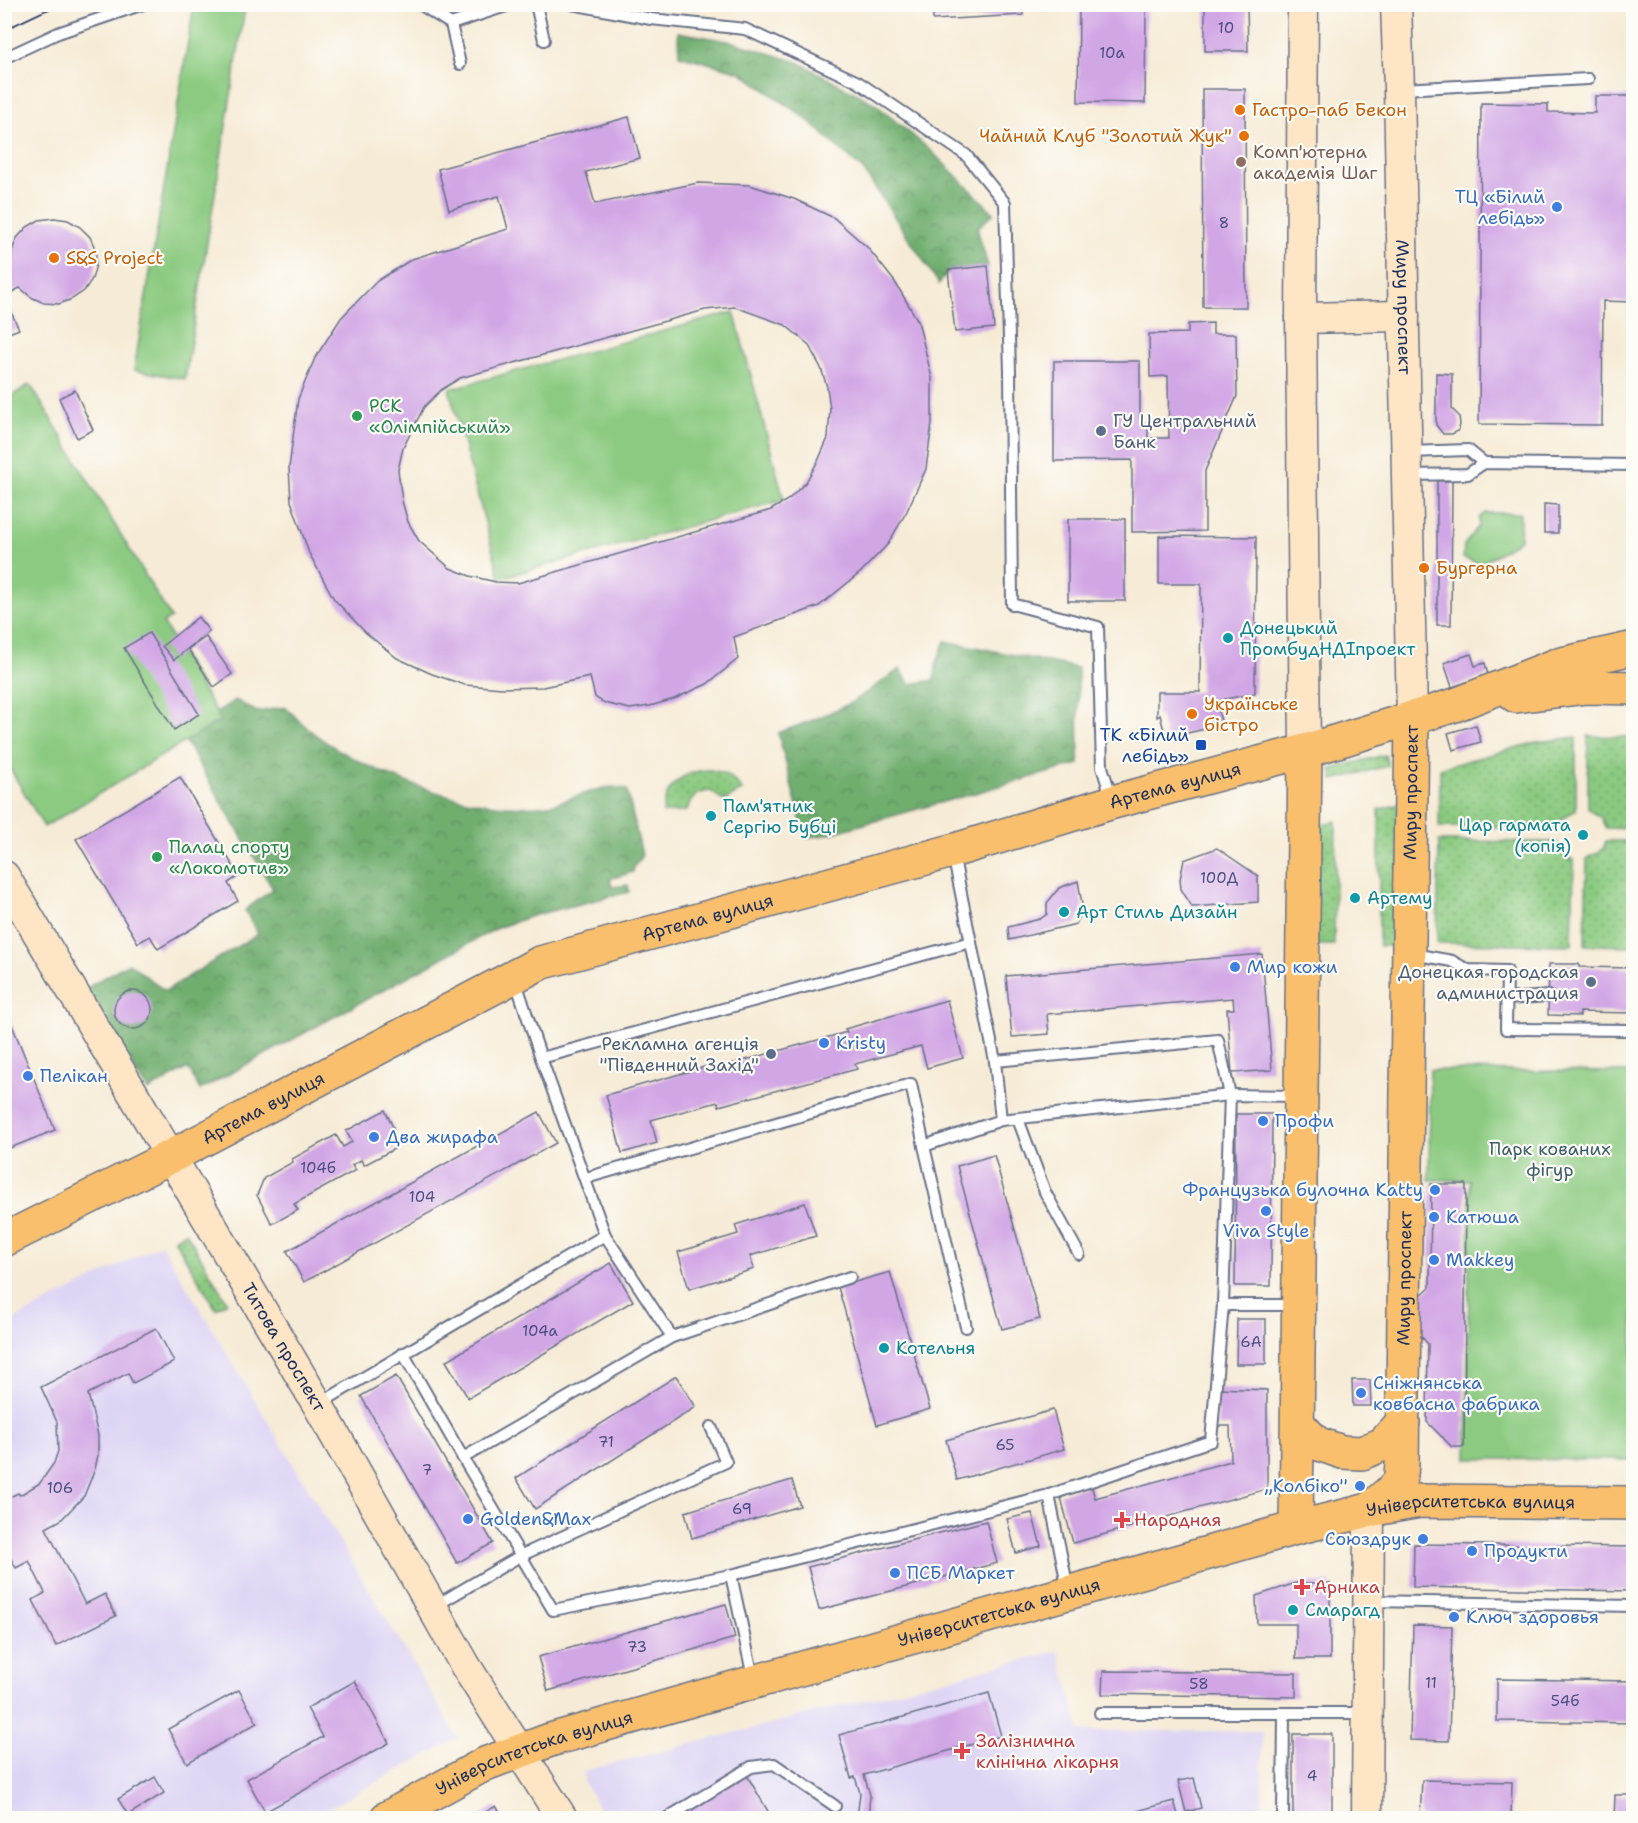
<svg xmlns="http://www.w3.org/2000/svg" width="1638" height="1823" viewBox="0 0 1638 1823" font-family="'Shantell Sans',sans-serif">
<defs>
<pattern id="grass-dots" width="8" height="8" patternUnits="userSpaceOnUse" patternTransform="scale(1.5)"><rect width="8" height="8" fill="#8bca80"/><path d="M2 2h.1M6 6h.1" fill="none" stroke="#71a46c" stroke-width="1.8" stroke-linecap="round"/></pattern>
<pattern id="forest-crowns" width="20" height="18" patternUnits="userSpaceOnUse" patternTransform="scale(1.5)"><rect width="20" height="18" fill="#70ae6e"/><path d="M2 6a3 3 0 1 1 6 0M12 15a3 3 0 1 1 6 0" fill="none" stroke="#5b8e5e"/></pattern>
</defs>
<rect width="100%" height="100%" fill="#fdfcf7"/>
<filter id="ink" filterUnits="userSpaceOnUse"><feTurbulence type="fractalNoise" baseFrequency=".0167" numOctaves="2"/><feDisplacementMap in="SourceGraphic" scale="12" xChannelSelector="R" yChannelSelector="G"/><feConvolveMatrix kernelMatrix="1 2 1 2 8 2 1 2 1" color-interpolation-filters="sRGB"/></filter>
<filter id="wash" filterUnits="userSpaceOnUse"><feTurbulence type="fractalNoise" baseFrequency=".008" numOctaves="4" result="noise"/><feDisplacementMap in="SourceGraphic" scale="24" xChannelSelector="R" yChannelSelector="G"/><feGaussianBlur stdDeviation="1.35" result="paint"/><feColorMatrix in="noise" values="0 0 0 0 0 0 0 0 0 0 0 0 0 0 0 0 0 1.4 0 .05"/><feComposite in="paint" operator="in"/></filter>
<g filter="url(#wash)">
<rect width="100%" height="100%" fill="#f6ebd6"/>
<g fill="#ded5f5">
<polygon points="161,1244 458,1738 311,1818 5,1818 5,1324"/>
<polygon points="1059,1651 1080,1731 1262,1731 1262,1818 606,1818 584,1783 584,1771"/>
</g>
<g fill="url(#grass-dots)" stroke="#537c6f" stroke-width="1.5">
<polygon points="1588,736 1633,737 1633,829 1605,828 1602,819 1588,808"/>
<polygon points="1576,737 1576,810 1562,819 1555,828 1439,827 1440,768 1537,742"/>
<polygon points="1385,755 1388,766 1333,780 1331,769"/>
<path d="M 710,770 C 725,772 733,777 742,790 L 724,801 L 711,791 C 697,792 690,798 687,811 L 663,813 C 664,786 684,770 710,770 Z"/>
<polygon points="1401,804 1397,946 1379,946 1379,809"/>
<polygon points="1336,821 1334,945 1317,945 1318,826"/>
<polygon points="1439,841 1557,842 1559,849 1574,861 1572,945 1437,943"/>
<polygon points="1606,841 1633,841 1633,946 1585,945 1587,859 1603,849"/>
<polygon points="186,1232 227,1302 216,1309 174,1239"/>
</g>
<g fill="url(#forest-crowns)" stroke="#466e66" stroke-width="1.5">
<polygon points="678,32 733,42 798,62 874,103 930,150 994,213 977,228 988,266 949,270 939,284 864,171 805,118 740,72 679,55"/>
<polygon points="945,641 1078,668 1079,764 825,835 805,838 778,733 813,720 851,703 900,669 910,684 934,680 937,662"/>
<path d="M 235,700 L 257,712 L 285,707 C 295,716 305,727 316,735 C 371,776 479,815 548,805 C 573,801 603,780 627,790 L 642,855 L 634,867 L 633,872 L 610,879 L 612,887 L 628,885 L 629,892 L 535,915 L 497,928 L 200,1090 L 188,1068 L 148,1091 L 83,990 L 129,963 L 165,991 L 258,934 L 245,910 L 273,889 L 182,736 Z"/>
</g>
<g fill="#8bca80" stroke="#537c6f" stroke-width="1.5">
<polygon points="194,5 222,5 245,8 185,379 134,370"/>
<polygon points="734,312 784,500 500,578 449,389"/>
<polygon points="30,384 171,618 163,623 221,720 44,827 5,760 5,400"/>
<polygon points="1485,513 1520,513 1520,540 1481,564 1463,558 1464,545 1479,526 1479,518"/>
<polygon points="1430,1070 1633,1072 1633,1460 1467,1459 1470,1180 1429,1180"/>
</g>
<g id="blocks">
<g fill="#d1a6e5" fill-rule="evenodd">
<polygon points="941,4 1023,4 1023,15 933,20 933,9 941,9"/>
<polygon points="1079,4 1146,4 1145,103 1078,102"/>
<polygon points="1205,4 1247,4 1248,51 1205,51"/>
<polygon points="1202,89 1245,89 1246,307 1203,307"/>
<polygon points="1595,96 1634,96 1634,302 1603,301 1602,425 1479,424 1481,103 1548,104 1548,112 1595,113"/>
<path d="M 629,117 L 640,158 L 586,172 L 595,204 L 698,183 L 750,185 L 794,199 L 834,218 L 868,248 L 895,282 L 918,321 L 932,378 L 932,423 L 926,469 L 907,511 L 888,544 L 860,573 L 819,606 L 734,637 L 738,659 L 707,684 L 674,699 L 650,706 L 630,709 L 604,703 L 595,697 L 590,677 L 543,687 L 502,688 L 465,685 L 432,674 L 397,658 L 366,633 L 334,599 L 309,553 L 291,501 L 289,468 L 298,399 L 315,358 L 341,318 L 377,281 L 412,259 L 508,229 L 499,196 L 449,210 L 438,169 ZM 735,307 L 785,325 L 808,344 L 821,368 L 827,387 L 830,409 L 828,438 L 818,461 L 806,482 L 789,499 L 771,510 L 518,583 L 496,582 L 470,576 L 450,568 L 419,541 L 408,522 L 402,501 L 398,470 L 403,448 L 424,407 L 441,390 L 460,378 L 705,310 Z"/>
<polygon points="54,218 68,220 80,227 90,237 96,251 96,265 92,279 84,291 72,299 59,304 44,303 31,297 20,288 4,296 4,269 11,266 12,251 17,238 27,227 39,220"/>
<polygon points="988,266 994,328 955,332 948,270"/>
<polygon points="4,297 19,329 4,335"/>
<polygon points="1213,323 1213,334 1236,334 1237,396 1205,471 1205,531 1132,532 1132,460 1054,461 1054,361 1140,361 1140,423 1148,423 1148,438 1169,438 1168,376 1150,377 1149,334 1188,333 1188,324"/>
<polygon points="1436,373 1452,374 1452,409 1459,416 1460,425 1458,431 1452,434 1443,434 1436,425"/>
<polygon points="75,390 93,430 77,438 59,398"/>
<polygon points="1437,481 1452,481 1451,625 1437,625"/>
<polygon points="1544,504 1558,505 1558,533 1544,533"/>
<rect x="1068" y="519" width="57" height="82"/>
<polygon points="1159,536 1256,537 1255,693 1216,701 1222,725 1166,738 1160,715 1157,717 1157,692 1200,692 1201,584 1159,584"/>
<polygon points="198,617 209,631 174,660 162,646"/>
<polygon points="149,633 199,714 174,730 124,648"/>
<polygon points="206,637 232,674 214,687 188,649"/>
<polygon points="1471,654 1475,666 1485,663 1488,675 1452,687 1444,663"/>
<polygon points="1476,725 1481,742 1453,750 1448,733"/>
<polygon points="180,777 239,876 228,883 238,901 158,949 150,936 138,943 76,839"/>
<polygon points="1217,848 1258,876 1258,902 1192,907 1181,889 1180,879 1184,860"/>
<polygon points="1078,881 1083,910 1076,924 1009,940 1008,927 1040,919 1047,914 1047,903 1059,888"/>
<polygon points="1262,954 1272,1070 1232,1073 1227,1009 1234,1009 1233,998 1047,1014 1049,1034 1012,1037 1006,976"/>
<polygon points="1549,964 1579,964 1579,967 1634,968 1634,1013 1580,1012 1580,1016 1548,1015"/>
<circle cx="133" cy="1010" r="19"/>
<polygon points="947,1000 963,1058 927,1068 921,1046 855,1064 857,1069 719,1106 718,1102 651,1120 657,1143 622,1153 606,1095 708,1066 709,1070 847,1032 845,1029"/>
<polygon points="5,1008 55,1130 5,1150 4,1148"/>
<polygon points="385,1110 393,1127 396,1148 364,1165 361,1160 352,1165 356,1170 294,1204 298,1210 272,1224 257,1195 264,1178 293,1162 292,1159 336,1135 343,1147 352,1142 346,1131"/>
<polygon points="539,1112 556,1143 304,1282 287,1251"/>
<polygon points="1236,1114 1272,1114 1271,1286 1235,1286"/>
<polygon points="994,1155 1040,1319 1002,1329 957,1166"/>
<polygon points="1431,1184 1466,1184 1464,1447 1452,1447 1427,1422 1428,1344 1412,1326 1412,1303 1430,1287"/>
<polygon points="805,1203 816,1236 750,1256 754,1269 689,1289 678,1252 738,1234 735,1225"/>
<polygon points="611,1263 633,1301 468,1398 446,1361"/>
<polygon points="890,1272 930,1409 877,1425 838,1287"/>
<polygon points="1237,1319 1266,1319 1266,1364 1236,1364"/>
<polygon points="156,1328 174,1362 133,1383 128,1373 88,1394 98,1435 98,1455 95,1469 84,1496 61,1520 46,1528 85,1604 105,1594 116,1616 56,1646 33,1600 45,1593 29,1561 16,1568 4,1545 4,1500 18,1493 20,1495 40,1483 54,1463 58,1451 57,1422 41,1387"/>
<polygon points="396,1376 493,1543 457,1563 361,1396"/>
<polygon points="676,1376 696,1407 535,1509 516,1478"/>
<polygon points="1352,1380 1370,1380 1371,1406 1353,1406"/>
<polygon points="1217,1388 1267,1390 1267,1489 1073,1543 1060,1494 1091,1485 1095,1498 1231,1461 1230,1426 1218,1426"/>
<polygon points="1053,1410 1064,1449 957,1480 946,1440"/>
<polygon points="792,1480 800,1506 692,1538 685,1512"/>
<polygon points="1032,1513 1041,1546 1016,1553 1007,1519"/>
<polygon points="986,1521 997,1563 819,1610 808,1567"/>
<polygon points="1414,1544 1634,1547 1634,1591 1413,1587"/>
<polygon points="1296,1583 1330,1583 1330,1659 1296,1659 1296,1624 1257,1624 1256,1596"/>
<polygon points="726,1604 735,1638 548,1691 538,1657"/>
<polygon points="1413,1625 1452,1626 1449,1741 1410,1740"/>
<polygon points="1103,1671 1296,1673 1296,1697 1102,1694"/>
<polygon points="1497,1679 1634,1681 1634,1723 1497,1721"/>
<polygon points="355,1681 389,1743 265,1812 247,1779 323,1737 307,1708"/>
<polygon points="239,1690 257,1723 187,1763 168,1729"/>
<polygon points="989,1693 1001,1736 864,1775 870,1795 868,1818 857,1818 860,1793 855,1777 851,1778 839,1735"/>
<rect x="1293" y="1734" width="39" height="84"/>
<polygon points="745,1772 772,1818 683,1818 679,1812"/>
<polygon points="155,1777 164,1793 128,1815 118,1799"/>
<polygon points="1194,1778 1201,1808 1186,1812 1178,1781"/>
<polygon points="1422,1780 1512,1782 1511,1818 1420,1818"/>
<polygon points="1615,1795 1634,1795 1634,1818 1614,1818"/>
<polygon points="1174,1801 1179,1818 1139,1818 1137,1811"/>
<polygon points="496,1806 503,1818 475,1818"/>
</g>
</g>
</g>
<g filter="url(#ink)">
<use href="#blocks" fill-opacity="0" stroke="#687188" stroke-width="1.5"/>
<g fill="none" stroke-linecap="round" stroke-linejoin="round">
<g stroke="#687188" stroke-width="14">
<g id="lane">
<polyline points="420,4 451,24 512,4"/>
<polyline points="536,4 544,40"/>
<polyline points="572,4 651,19 745,29 858,82 966,155 1005,203 1010,371 1012,604 1098,627 1102,767 1112,799"/>
<polyline points="451,24 460,64"/>
<polyline points="4,58 58,33 143,4"/>
<polyline points="1402,89 1588,79"/>
<polyline points="1409,452 1468,450 1484,463"/>
<polyline points="1408,475 1468,474 1484,463 1634,465"/>
<polyline points="953,854 995,1061 1001,1120 924,1146 966,1327"/>
<polyline points="1413,954 1452,961 1468,970 1507,971 1506,1029 1634,1030"/>
<polyline points="1507,999 1549,996"/>
<polyline points="541,1058 971,942"/>
<polyline points="1018,1119 1045,1192 1079,1254"/>
<polyline points="1001,1120 1230,1095 1298,1096"/>
<polyline points="586,1178 911,1084 924,1146"/>
<polyline points="1223,1305 1294,1305"/>
<polyline points="672,1337 850,1277"/>
<polyline points="403,1353 463,1458 553,1610 731,1575 1049,1495 1211,1441 1223,1305 1230,1095 1218,1040 995,1061"/>
<polyline points="319,1404 605,1235"/>
<polyline points="463,1458 672,1337 605,1235 541,1058 515,979"/>
<polyline points="1049,1495 1068,1589"/>
<polyline points="731,1575 753,1677"/>
<polyline points="1370,1601 1634,1606"/>
<polyline points="435,1606 520,1556 726,1462 711,1427"/>
<polyline points="1100,1713 1365,1713"/>
<polyline points="667,1818 751,1767 774,1764 835,1806"/>
<polyline points="1283,1818 1284,1714"/>
</g>
</g>
<g stroke="#687188" stroke-width="33">
<g id="secondary">
<polyline points="1303,4 1301,318 1305,751"/>
<path id="s1" d="M 1396,4 L 1399,89 L 1412,718"/>
<polyline points="1301,318 1404,316"/>
<path id="s2" d="M 4,876 L 318,1405 L 465,1665 L 562,1818"/>
<polyline points="1367,1818 1369,1510"/>
</g>
</g>
<g stroke="#687188" stroke-width="36">
<g id="primary">
<polyline points="1516,696 1586,687 1634,688"/>
<path id="s3" d="M 4,1240 L 170,1157 L 540,963 L 952,851 L 1113,802 L 1305,751 L 1455,705 L 1557,665 L 1634,648"/>
<polyline points="1298,1424 1316,1443 1342,1452 1362,1453 1383,1444 1403,1422"/>
<path id="s4" d="M 1369,1510 L 1400,1483 L 1402,1465 L 1412,718"/>
<polyline points="1296,1528 1305,751"/>
<path id="s5" d="M 387,1818 L 485,1764 L 550,1740 L 1296,1528 L 1369,1510 L 1420,1501 L 1634,1503"/>
</g>
</g>
<use href="#lane" stroke="#fff" stroke-width="10"/>
<use href="#secondary" stroke="#fde5c5" stroke-width="30"/>
<use href="#primary" stroke="#f9bf6d" stroke-width="33"/>
<g stroke="#1b2f5e" stroke-width="1.5">
<polyline points="4,12 20,4"/>
<polyline points="4,30 44,11 65,4"/>
</g>
</g>
</g>
<g fill="#e8710a" stroke="#fdfcf7" stroke-width="2">
<circle cx="1240" cy="110" r="6"/>
<circle cx="1244" cy="136" r="6"/>
<circle cx="54" cy="258" r="6"/>
<circle cx="1424" cy="568" r="6"/>
<circle cx="1192" cy="714" r="6"/>
</g>
<circle fill="#8d6e63" stroke="#fdfcf7" stroke-width="2" cx="1241" cy="162" r="6"/>
<g fill="#3f7fe0" stroke="#fdfcf7" stroke-width="2">
<circle cx="1557" cy="207" r="6"/>
<circle cx="1235" cy="967" r="6"/>
<circle cx="824" cy="1043" r="6"/>
<circle cx="28" cy="1076" r="6"/>
<circle cx="1263" cy="1121" r="6"/>
<circle cx="374" cy="1137" r="6"/>
<circle cx="1435" cy="1190" r="6"/>
<circle cx="1266" cy="1211" r="6"/>
<circle cx="1434" cy="1217" r="6"/>
<circle cx="1434" cy="1260" r="6"/>
<circle cx="1361" cy="1393" r="6"/>
<circle cx="1360" cy="1486" r="6"/>
<circle cx="468" cy="1519" r="6"/>
<circle cx="1423" cy="1539" r="6"/>
<circle cx="1472" cy="1551" r="6"/>
<circle cx="895" cy="1573" r="6"/>
<circle cx="1454" cy="1617" r="6"/>
</g>
<g fill="#2e9e5b" stroke="#fdfcf7" stroke-width="2">
<circle cx="357" cy="416" r="6"/>
<circle cx="157" cy="857" r="6"/>
</g>
<g fill="#5c6f8a" stroke="#fdfcf7" stroke-width="2">
<circle cx="1101" cy="431" r="6"/>
<circle cx="1591" cy="982" r="6"/>
<circle cx="771" cy="1054" r="6"/>
</g>
<g fill="#0f9aa8" stroke="#fdfcf7" stroke-width="2">
<circle cx="1228" cy="638" r="6"/>
<circle cx="711" cy="816" r="6"/>
<circle cx="1583" cy="835" r="6"/>
<circle cx="1355" cy="898" r="6"/>
<circle cx="1064" cy="912" r="6"/>
<circle cx="884" cy="1348" r="6"/>
<circle cx="1293" cy="1610" r="6"/>
</g>
<rect fill="#1a4fb4" stroke="#fdfcf7" stroke-width="2" x="1195" y="739" width="12" height="12" rx="3"/>
<g fill="#e0444e" stroke="#fdfcf7" stroke-width="2">
<path d="M1119 1511h6v6h6v6h-6v6h-6v-6h-6v-6h6z"/>
<path d="M1299 1578h6v6h6v6h-6v6h-6v-6h-6v-6h6z"/>
<path d="M959 1742h6v6h6v6h-6v6h-6v-6h-6v-6h6z"/>
</g>
<g text-anchor="middle" dominant-baseline="central" stroke-width="4.5" stroke-linejoin="round" paint-order="stroke">
<g font-size="15" fill="#484d80">
<text x="1226" y="28">10</text>
<text x="1112" y="53">10а</text>
<text x="1224" y="223">8</text>
<text x="1219" y="878">100Д</text>
<text x="318" y="1168">104б</text>
<text x="422" y="1197">104</text>
<text x="540" y="1331">104а</text>
<text x="1251" y="1342">6А</text>
<text x="606" y="1442">71</text>
<text x="1005" y="1445">65</text>
<text x="427" y="1470">7</text>
<text x="60" y="1488">106</text>
<text x="742" y="1509">69</text>
<text x="637" y="1647">73</text>
<text x="1431" y="1683">11</text>
<text x="1199" y="1684">58</text>
<text x="1565" y="1701">54б</text>
<text x="1312" y="1776">4</text>
</g>
<g font-size="18" fill="#c56008" stroke="#fdfcf7" text-anchor="start">
<text x="1252" y="110">Гастро-паб Бекон</text>
<text x="1232" y="136" text-anchor="end">Чайний Клуб "Золотий Жук"</text>
<text x="66" y="258">S&amp;S Project</text>
<text x="1436" y="568">Бургерна</text>
<text x="1204" y="704">Українське<tspan x="1204" dy="21">бістро</tspan></text>
</g>
<g font-size="18" fill="#785e54" stroke="#fdfcf7" text-anchor="start">
<text x="1253" y="152">Комп'ютерна<tspan x="1253" dy="21">академія Шаг</tspan></text>
</g>
<g font-size="18" fill="#366cbe" stroke="#fdfcf7" text-anchor="start">
<text x="1545" y="197" text-anchor="end">ТЦ «Білий<tspan x="1545" dy="21">лебідь»</tspan></text>
<text x="1247" y="967">Мир кожи</text>
<text x="836" y="1043">Kristy</text>
<text x="40" y="1076">Пелікан</text>
<text x="1275" y="1121">Профи</text>
<text x="386" y="1137">Два жирафа</text>
<text x="1423" y="1190" text-anchor="end">Французька булочна Katty</text>
<text x="1446" y="1217">Катюша</text>
<text x="1266" y="1231" text-anchor="middle">Viva Style</text>
<text x="1446" y="1260">Makkey</text>
<text x="1373" y="1383">Сніжнянська<tspan x="1373" dy="21">ковбасна фабрика</tspan></text>
<text x="1348" y="1486" text-anchor="end">,,Колбіко''</text>
<text x="480" y="1519">Golden&amp;Max</text>
<text x="1411" y="1539" text-anchor="end">Союздрук</text>
<text x="1484" y="1551">Продукти</text>
<text x="907" y="1573">ПСБ Маркет</text>
<text x="1466" y="1617">Ключ здоровья</text>
</g>
<g font-size="18" fill="#1b2f5e" stroke="#fdfcf7">
<text stroke="none"><textPath href="#s1" startOffset="303">Миру проспект</textPath></text>
<text stroke="none"><textPath href="#s3" startOffset="1263">Артема вулиця</textPath></text>
<text stroke="none"><textPath href="#s4" startOffset="732">Миру проспект</textPath></text>
<text stroke="none"><textPath href="#s3" startOffset="777">Артема вулиця</textPath></text>
<text stroke="none"><textPath href="#s3" startOffset="291">Артема вулиця</textPath></text>
<text stroke="none"><textPath href="#s4" startOffset="246">Миру проспект</textPath></text>
<text stroke="none"><textPath href="#s2" startOffset="548">Титова проспект</textPath></text>
<text stroke="none"><textPath href="#s5" startOffset="1134">Університетська вулиця</textPath></text>
<text stroke="none"><textPath href="#s5" startOffset="648">Університетська вулиця</textPath></text>
<text stroke="none"><textPath href="#s5" startOffset="162">Університетська вулиця</textPath></text>
</g>
<g font-size="18" fill="#27864d" stroke="#fdfcf7" text-anchor="start">
<text x="369" y="406">РСК<tspan x="369" dy="21">«Олімпійський»</tspan></text>
<text x="169" y="847">Палац спорту<tspan x="169" dy="21">«Локомотив»</tspan></text>
</g>
<g font-size="18" fill="#4e5e75" stroke="#fdfcf7" text-anchor="end">
<text x="1113" y="421" text-anchor="start">ГУ Центральний<tspan x="1113" dy="21">Банк</tspan></text>
<text x="1579" y="972">Донецкая городская<tspan x="1579" dy="21">администрация</tspan></text>
<text x="759" y="1044">Рекламна агенція<tspan x="759" dy="21">"Південний Захід"</tspan></text>
</g>
<g font-size="18" fill="#0d838f" stroke="#fdfcf7" text-anchor="start">
<text x="1240" y="628">Донецький<tspan x="1240" dy="21">ПромбудНДІпроект</tspan></text>
<text x="723" y="806">Пам'ятник<tspan x="723" dy="21">Сергію Бубці</tspan></text>
<text x="1571" y="825" text-anchor="end">Цар гармата<tspan x="1571" dy="21">(копія)</tspan></text>
<text x="1367" y="898">Артему</text>
<text x="1076" y="912">Арт Стиль Дизайн</text>
<text x="896" y="1348">Котельня</text>
<text x="1305" y="1610">Смарагд</text>
</g>
<g font-size="18" fill="#164399" stroke="#fdfcf7" text-anchor="end">
<text x="1189" y="735">ТК «Білий<tspan x="1189" dy="21">лебідь»</tspan></text>
</g>
<g font-size="18" fill="#3d5e68" stroke="#fdfcf7">
<text x="1550" y="1149">Парк кованих<tspan x="1550" dy="21">фігур</tspan></text>
</g>
<g font-size="18" fill="#be3a42" stroke="#fdfcf7" text-anchor="start">
<text x="1134" y="1520">Народная</text>
<text x="1314" y="1587">Арника</text>
<text x="976" y="1741">Залізнична<tspan x="976" dy="21">клінічна лікарня</tspan></text>
</g>
</g>
<rect width="1638" height="1823" fill="none" stroke="#fdfcf7" stroke-width="24"/>
</svg>
